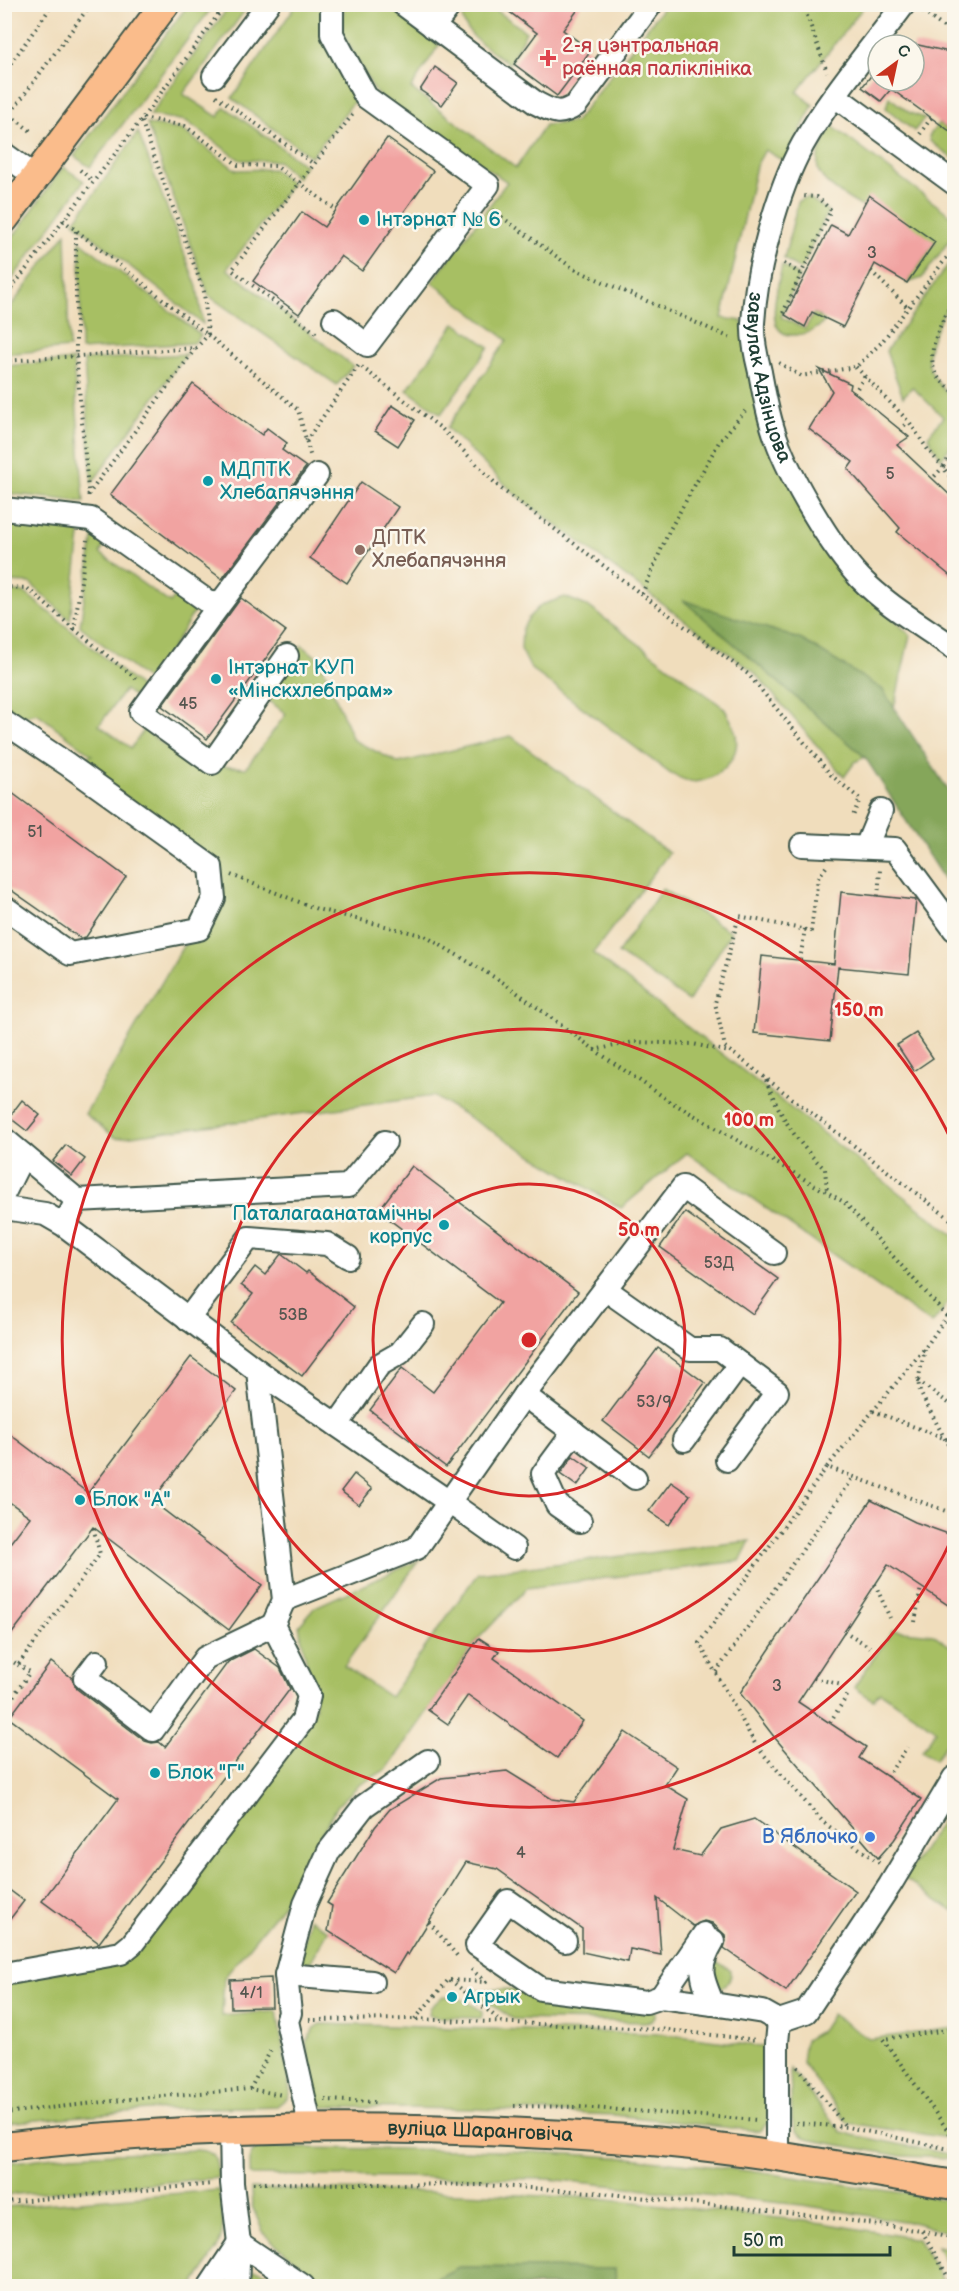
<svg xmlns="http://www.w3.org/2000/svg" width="959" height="2291" viewBox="0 0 959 2291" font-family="'Balsamiq Sans',sans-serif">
<rect width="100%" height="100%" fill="#fbf7ec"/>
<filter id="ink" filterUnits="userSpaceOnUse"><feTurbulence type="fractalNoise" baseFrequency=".0167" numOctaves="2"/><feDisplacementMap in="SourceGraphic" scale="12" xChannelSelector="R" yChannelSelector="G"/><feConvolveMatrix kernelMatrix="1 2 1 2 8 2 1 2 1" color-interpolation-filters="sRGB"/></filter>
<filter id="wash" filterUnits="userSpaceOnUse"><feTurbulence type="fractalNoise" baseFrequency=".008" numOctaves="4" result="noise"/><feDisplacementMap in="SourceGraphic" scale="24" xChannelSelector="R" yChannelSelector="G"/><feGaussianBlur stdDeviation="1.35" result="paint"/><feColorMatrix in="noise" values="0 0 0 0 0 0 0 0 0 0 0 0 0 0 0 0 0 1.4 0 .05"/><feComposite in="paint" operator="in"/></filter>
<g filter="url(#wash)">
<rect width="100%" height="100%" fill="#f0ddbc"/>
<g fill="#a7bf64" stroke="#637e4c" stroke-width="1.5">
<polygon points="188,5 214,5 90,167 74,156"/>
<polygon points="230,5 249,5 183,94 218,117 225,107 305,165 297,178 278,161 240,160 186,121 150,115"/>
<polygon points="296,5 324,5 359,95 311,157 232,98"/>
<polygon points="344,5 387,5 439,45 411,88 516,168 545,125 575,122 665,5 865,5 797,92 813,105 785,162 765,150 756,166 722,318 742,321 768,434 872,599 910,635 894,708 882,689 684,601 865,757 855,762 844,777 754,672 516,495 447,428 507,340 432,282 507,182 376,93 342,32"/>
<path d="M 464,5 L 489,5 L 526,32 L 509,64 C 492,51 453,30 464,5 Z"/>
<polygon points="889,97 910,113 925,118 914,131 886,108"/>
<polygon points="939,123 954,135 954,157 951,157 930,141 929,136"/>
<polygon points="147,124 182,130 236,170 273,169 292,183 227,269 353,366 337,385 209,296"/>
<path d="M 832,126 L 954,218 L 954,234 L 922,278 L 907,283 L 935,242 C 912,232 823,193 818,169 C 815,155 826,138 832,126 Z"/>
<polygon points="138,132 197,287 203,324 74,222"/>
<polygon points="63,167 84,181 5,289 5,248"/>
<polygon points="809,198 828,211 801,270 784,259 798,202 801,199"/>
<polygon points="66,233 69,348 5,354 5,314"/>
<polygon points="80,241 201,335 194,343 81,350"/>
<path d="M 954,256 C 955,268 957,282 954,294 C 953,300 946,308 943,314 C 923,356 920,367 954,400 L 954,442 L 941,459 L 928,436 L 943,417 L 912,387 L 903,397 L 886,351 Z"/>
<path d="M 782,265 L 799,276 L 781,317 L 805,329 L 814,313 L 825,321 C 818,329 807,334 796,335 C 760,338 779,285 782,265 Z"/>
<polygon points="455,323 489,347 441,414 407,390"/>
<polygon points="186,354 92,483 84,360"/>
<polygon points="73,360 84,502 5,493 5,366"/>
<polygon points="4,517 81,528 70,620 30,583 5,582"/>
<polygon points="95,526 109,538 100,553 170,603 181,588 200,602 151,683 80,626"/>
<polygon points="5,592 24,592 143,689 136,698 125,690 99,725 131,748 144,730 190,764 246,768 286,714 266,698 302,645 320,660 353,740 399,763 511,736 669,853 593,953 954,1236 954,1295 932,1324 687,1153 621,1208 433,1096 116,1138 85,1114 183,946 203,933 211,858 76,761 92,755 37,713 17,718 5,711 5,683 8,682 4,664"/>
<path d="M 565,597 L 589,607 L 724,708 C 731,720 739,733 736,748 C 733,767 707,785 689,781 C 683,780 676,776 671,774 L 531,669 L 521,649 L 522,629 L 530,616 L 541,605 Z"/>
<polygon points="662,889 731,932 689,1001 618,953"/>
<polygon points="750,1541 740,1561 527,1588 479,1638 387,1769 359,1785 338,1805 314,1846 289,1897 224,1978 222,2016 277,2011 290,2091 288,2097 277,2106 148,2110 5,2123 5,1981 125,1960 316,1707 299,1626 315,1607 419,1560 344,1666 390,1697 478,1573"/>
<polygon points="893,1630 933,1634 954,1649 954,1732 935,1760 922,1751 936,1730 880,1692 873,1700 854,1687"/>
<polygon points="954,1802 954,1912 904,1878"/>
<polygon points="309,1918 328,1931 310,1963 302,1962 302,1953"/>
<path d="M 712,1962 L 718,1962 L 731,1971 C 732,1979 728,1984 721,1988 L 716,1986 Z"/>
<path d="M 519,1989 L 533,1999 L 652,2010 L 656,2012 C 655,2020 652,2021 645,2022 L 513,2019 L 470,1990 Z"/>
<path d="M 443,1996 C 460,1997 469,2002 483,2012 L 481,2018 L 437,2017 L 429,2015 L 430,2008 Z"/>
<polygon points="832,2014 869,2039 954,2028 954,2139 848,2123 802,2062 805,2040 822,2030"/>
<polygon points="321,2024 662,2034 765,2047 768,2123 759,2131 614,2115 475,2109 323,2107 315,2099 306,2042 315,2028"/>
<polygon points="790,2069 842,2133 954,2155 954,2158 901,2156 806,2139 796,2130 792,2120"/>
<path d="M 258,2148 C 388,2149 519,2148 648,2160 C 743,2168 838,2184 932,2197 L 954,2202 L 954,2234 L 916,2223 L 802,2205 L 548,2179 L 250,2175 C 251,2164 247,2154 258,2148 Z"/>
<path d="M 197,2150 C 217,2151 217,2160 218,2178 L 5,2195 L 5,2163 L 71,2155 Z"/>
<polygon points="251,2189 405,2191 599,2198 823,2223 918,2239 946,2286 616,2286 615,2269 459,2267 422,2286 326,2286 264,2234 252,2206"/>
<path d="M 219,2190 C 229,2242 220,2244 193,2286 L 5,2286 L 5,2207 Z"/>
<polygon points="937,2246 954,2250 954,2282"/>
<path d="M 254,2270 C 267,2270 271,2277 279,2286 L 246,2286 L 249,2275 Z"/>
</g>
<g fill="#85a65a" stroke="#527247" stroke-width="1.5">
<polygon points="683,600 802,640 882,689 954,799 954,895 865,757"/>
<polygon points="459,2267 615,2269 616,2286 422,2286"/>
</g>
<g id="blocks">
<g fill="#f1a3a1">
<polygon points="499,4 582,4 563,30 591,51 557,96 514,64 537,33"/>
<polygon points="914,44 954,53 954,134 891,89 881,101 862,87 874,72 878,74 878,81 914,81"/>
<polygon points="435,67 458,83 442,105 420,90"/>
<polygon points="387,138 433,171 362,271 341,256 299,314 253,281 302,212 324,227"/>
<polygon points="869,195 935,242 907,283 875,264 843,327 812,312 805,327 785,315 831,225 848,234"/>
<polygon points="819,369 851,384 850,389 909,437 897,445 954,499 954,579 897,532 900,528 848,469 853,462 809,429 832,391"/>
<polygon points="193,384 262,435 267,428 287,443 282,450 306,467 222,579 110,495"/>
<polygon points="392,405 415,420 398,446 375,431"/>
<polygon points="361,482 398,507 347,583 310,558"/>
<polygon points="241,598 286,631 207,739 162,706"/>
<polygon points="4,787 126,877 86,937 80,938 4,885"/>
<polygon points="841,892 916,900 909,974 838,967 830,1041 754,1033 762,956 834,964"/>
<polygon points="916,1033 933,1058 914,1071 897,1045"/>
<polygon points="22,1100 40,1115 27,1131 9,1117"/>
<polygon points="66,1145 85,1159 72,1176 53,1161"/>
<polygon points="412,1166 578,1292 446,1467 370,1410 402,1368 433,1392 500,1303 378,1211"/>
<polygon points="685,1212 778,1279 753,1314 660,1247"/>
<polygon points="281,1254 306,1273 308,1271 354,1307 302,1376 231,1323 253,1294 241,1285 255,1267 265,1275"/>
<polygon points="658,1348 705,1383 649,1456 603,1421"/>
<polygon points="191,1357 236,1391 152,1501 262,1585 229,1630 93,1527 4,1644 4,1551 30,1517 4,1498 4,1430 88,1493"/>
<polygon points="573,1456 590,1468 577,1486 560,1474"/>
<polygon points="354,1474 372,1489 359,1505 341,1491"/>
<polygon points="671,1482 690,1495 669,1525 649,1511"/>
<polygon points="871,1500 915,1522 954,1536 954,1609 888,1565 798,1702 866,1747 859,1758 921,1799 894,1840 878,1858 775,1738 740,1693"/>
<polygon points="479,1638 499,1651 494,1658 583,1721 557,1758 468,1695 448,1724 428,1710"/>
<polygon points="254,1649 280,1668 290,1689 99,1943 42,1901 118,1799 9,1718 51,1662 72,1678 77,1689 145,1741 152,1743 159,1742 165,1747 228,1662"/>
<polygon points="625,1732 677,1767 665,1785 688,1799 673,1850 700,1856 721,1829 754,1819 856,1891 786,1991 724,1948 726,1941 725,1935 712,1923 704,1921 693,1926 657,1898 661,1955 630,1949 628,1962 582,1952 582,1929 497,1869 466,1862 408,1955 406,1953 394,1973 328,1931 332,1906 327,1903 375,1827 390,1809 441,1778 507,1771 552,1799 574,1802"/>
<polygon points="4,1886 24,1901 4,1927"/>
<polygon points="271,1978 272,2007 231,2008 230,1980"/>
</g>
</g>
</g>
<g filter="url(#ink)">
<use href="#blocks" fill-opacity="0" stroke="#3e5548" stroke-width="1.5"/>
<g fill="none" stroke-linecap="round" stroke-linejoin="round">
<g stroke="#3e5548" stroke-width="26">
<g id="minor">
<polyline points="332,4 332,34 366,97 488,185 367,345 334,320"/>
<path d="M 403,4 L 536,103 C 553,112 560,116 576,105 L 651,4"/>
<path id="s1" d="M 904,4 C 870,50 831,95 803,144 C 777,191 756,270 753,323 C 752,339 756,356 760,372 C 764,394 768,417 776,438 C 790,478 831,547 860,578 C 887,606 923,626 954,648"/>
<polyline points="433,27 451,4"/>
<polyline points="214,76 268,4"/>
<polyline points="835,96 954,183"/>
<polyline points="4,154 36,177"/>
<polyline points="4,509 91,519 217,608 317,475"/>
<polyline points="217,608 141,712 212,763 287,656"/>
<polyline points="4,722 67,764 211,867 214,898 199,929 70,954 4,907"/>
<polyline points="802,845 895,849 954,929"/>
<polyline points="866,847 881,811"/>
<polyline points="4,1139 77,1200 70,1214"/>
<polyline points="4,1193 23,1155"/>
<polyline points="77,1200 348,1186 385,1142"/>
<polyline points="4,1208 45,1214 64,1225 258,1371 284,1600 273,1625 309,1696 303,1720 132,1944 121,1953 4,1974"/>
<polyline points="605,1289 690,1349 720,1349 777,1392 727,1460"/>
<polyline points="188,1319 249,1238 327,1244 348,1257"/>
<polyline points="258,1371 449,1502 524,1395 683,1187 774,1253"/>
<polyline points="524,1395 635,1478"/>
<polyline points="337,1425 379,1365 400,1353 423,1324"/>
<polyline points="574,1432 543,1474 557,1505 580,1521"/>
<polyline points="684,1440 740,1364"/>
<polyline points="284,1600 417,1548 449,1502 514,1548"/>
<polyline points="97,1662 85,1678 153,1730 205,1658 273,1625"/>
<polyline points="565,1941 508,1901 477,1945 541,1989 646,2002 661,1997 713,2004 763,2012 779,2021 806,2012 890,1885 954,1778"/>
<polyline points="286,1975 372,1982"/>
<polyline points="661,1997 704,1934"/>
<path d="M 713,2004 C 701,1976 697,1968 713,1941"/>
<polyline points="231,2129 232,2183 239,2243 237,2286"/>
<polyline points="311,2129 287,2021 290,2013 286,1975 305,1904 329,1851 364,1806 428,1761"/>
<polyline points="777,2156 777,2043 779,2021"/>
<polyline points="239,2243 303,2286"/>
<polyline points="210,2286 238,2244"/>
</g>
</g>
<g stroke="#3e5548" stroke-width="32">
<g id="major">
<polyline points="4,219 165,4"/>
<path id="s2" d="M 4,2147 C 211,2123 420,2124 627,2139 C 737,2147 846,2167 954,2185"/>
</g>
</g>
<g stroke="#3e5548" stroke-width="4" stroke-dasharray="1.5 4.5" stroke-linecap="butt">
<polyline points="803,4 827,72"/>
<polyline points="923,12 954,35"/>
<polyline points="4,73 53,4"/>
<polyline points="216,96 314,164"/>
<polyline points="10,115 32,132"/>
<polyline points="143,118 185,126 238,165 276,166 336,210"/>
<polyline points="4,122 91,4"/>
<polyline points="920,134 931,118"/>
<polyline points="80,170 93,181"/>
<polyline points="492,210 574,269 733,339"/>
<polyline points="63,220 208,335 204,292 141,120"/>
<polyline points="76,231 76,355 89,500"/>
<polyline points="784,263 802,275"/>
<polyline points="871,271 908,308"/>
<polyline points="4,298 141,120 226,4"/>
<path d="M 954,299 C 943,320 923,352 937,376 C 941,382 949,387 954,392"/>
<polyline points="783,313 831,210 817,197 801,196"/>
<polyline points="316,333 232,270 353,114"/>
<polyline points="4,361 196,348 208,335 298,410 311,458"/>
<polyline points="779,363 801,376 856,367 881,343 954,248"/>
<polyline points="856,367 910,423 928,450 943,467 933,478"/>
<polyline points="854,393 865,376"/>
<polyline points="901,431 907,421"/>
<polyline points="306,441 359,365 442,429 500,488 748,674 831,775 860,799 853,816"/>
<polyline points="954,450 943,467 954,482"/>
<polyline points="88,495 195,349"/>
<polyline points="4,587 27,588 74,629 87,540"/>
<polyline points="642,594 669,531 719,442 745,411"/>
<polyline points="74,629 139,681"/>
<polyline points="826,867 818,878 811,931 739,916 715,1003 725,1047 954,1222"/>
<polyline points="231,875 317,909 425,936 504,983 599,1053 671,1102 844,1202 947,1316"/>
<polyline points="878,896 880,870"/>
<polyline points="800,960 805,929"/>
<polyline points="594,1050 634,1042 693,1044 729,1052"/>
<path d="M 766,1080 C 779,1114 798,1145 825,1169 L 827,1191"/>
<polyline points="925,1349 918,1381 920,1392 954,1456"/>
<polyline points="918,1381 954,1407"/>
<polyline points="873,1411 954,1442"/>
<polyline points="827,1467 925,1348 954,1306"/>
<polyline points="875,1584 890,1618"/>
<polyline points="915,1622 921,1587"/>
<polyline points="844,1631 870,1647"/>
<polyline points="4,1656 18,1665 100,1554 93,1527"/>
<polyline points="716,1672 854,1477"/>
<polyline points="814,1678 842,1685"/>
<polyline points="4,1693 12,1698 30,1672 18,1665"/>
<polyline points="830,1722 849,1693"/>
<polyline points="887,1777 907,1747"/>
<polyline points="879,1863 823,1822 757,1747 699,1643 827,1467 954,1514"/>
<polyline points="429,1922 459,1958"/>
<polyline points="450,1980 486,1982 471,1969"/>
<polyline points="415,2019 449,1979 502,2022"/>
<polyline points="309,2020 415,2019 659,2029 757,2040"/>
<polyline points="954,2029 883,2039 954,2139"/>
<polyline points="798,2067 846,2127"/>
<polyline points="250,2089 271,2050"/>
<polyline points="325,2100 375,2102"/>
<polyline points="514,2106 579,2107 758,2120"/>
<polyline points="4,2113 150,2097 250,2089 282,2095"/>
<polyline points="796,2123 847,2127 954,2150"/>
<polyline points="253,2183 483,2185 591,2192 825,2217 922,2231 954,2239"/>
<polyline points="4,2202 213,2184"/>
<polyline points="922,2231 953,2286"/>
</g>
<use href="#minor" stroke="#fff" stroke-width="22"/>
<use href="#major" stroke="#fabc8b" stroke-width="28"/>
</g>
</g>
<g fill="none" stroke="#d62828" stroke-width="3">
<circle cx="529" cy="1340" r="156"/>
<circle cx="529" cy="1340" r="311"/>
<path d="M954 1534A467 467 0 1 1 954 1146"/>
</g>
<path fill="#e0444e" stroke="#fbf7ec" stroke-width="2" d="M545 49h6v6h6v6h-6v6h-6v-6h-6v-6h6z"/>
<g fill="#0f9aa8" stroke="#fbf7ec" stroke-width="2">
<circle cx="364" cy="220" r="6"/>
<circle cx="208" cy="481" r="6"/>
<circle cx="216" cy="679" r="6"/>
<circle cx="444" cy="1225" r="6"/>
<circle cx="80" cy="1500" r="6"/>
<circle cx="155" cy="1773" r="6"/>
<circle cx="452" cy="1997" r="6"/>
</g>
<circle fill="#8d6e63" stroke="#fbf7ec" stroke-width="2" cx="360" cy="550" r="6"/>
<circle fill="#3f7fe0" stroke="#fbf7ec" stroke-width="2" cx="870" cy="1837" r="6"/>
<g text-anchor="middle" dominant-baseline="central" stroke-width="5" stroke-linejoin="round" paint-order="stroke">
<g font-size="16" fill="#54564f">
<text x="872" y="253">3</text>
<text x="890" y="474">5</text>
<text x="188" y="704">45</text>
<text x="35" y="832">51</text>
<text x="719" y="1263">53Д</text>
<text x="293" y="1315">53В</text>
<text x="654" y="1402">53/9</text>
<text x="777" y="1686">3</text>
<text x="521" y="1853">4</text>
<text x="251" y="1993">4/1</text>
</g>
<g font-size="20" fill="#be3a42" stroke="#fbf7ec" text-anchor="start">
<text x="562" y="46">2-я цэнтральная<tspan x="562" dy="23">раённая паліклініка</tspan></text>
</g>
<g font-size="20" fill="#0d838f" stroke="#fbf7ec" text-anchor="start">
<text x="376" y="220">Інтэрнат № 6</text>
<text x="220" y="470">МДПТК<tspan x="220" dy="23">Хлебапячэння</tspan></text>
<text x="228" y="668">Інтэрнат КУП<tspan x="228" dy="23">«Мінскхлебпрам»</tspan></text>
<text x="432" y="1214" text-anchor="end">Паталагаанатамічны<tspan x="432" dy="23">корпус</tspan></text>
<text x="92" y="1500">Блок "А"</text>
<text x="167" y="1773">Блок "Г"</text>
<text x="464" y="1997">Агрык</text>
</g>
<g font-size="20" fill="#1f3d34" stroke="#fbf7ec">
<text stroke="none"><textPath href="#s1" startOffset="416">завулак Адзінцова</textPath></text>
<text stroke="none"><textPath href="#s2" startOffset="477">вуліца Шаранговіча</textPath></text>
</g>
<g font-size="20" fill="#785e54" stroke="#fbf7ec" text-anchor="start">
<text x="372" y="538">ДПТК<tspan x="372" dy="23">Хлебапячэння</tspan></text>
</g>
<g font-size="20" fill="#366cbe" stroke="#fbf7ec" text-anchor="end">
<text x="858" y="1837">В Яблочко</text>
</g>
</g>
<circle cx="529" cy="1340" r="9" fill="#d62828" stroke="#fbf7ec" stroke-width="3"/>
<g font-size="18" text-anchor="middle" font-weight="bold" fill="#d62828" stroke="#fbf7ec" stroke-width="5" stroke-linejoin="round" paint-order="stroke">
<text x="859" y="1016">150 m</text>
<text x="749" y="1126">100 m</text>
<text x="639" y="1236">50 m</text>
</g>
<rect width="959" height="2291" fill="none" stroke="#fbf7ec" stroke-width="24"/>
<g transform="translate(896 63) rotate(33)"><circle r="28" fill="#fbf7ec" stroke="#a3ada2" stroke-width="1.5"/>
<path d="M0-4.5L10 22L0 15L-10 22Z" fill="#c8321e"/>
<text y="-9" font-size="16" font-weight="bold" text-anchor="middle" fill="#1f3d34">С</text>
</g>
<path d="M734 2246v9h156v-9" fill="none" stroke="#1f3d34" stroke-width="3"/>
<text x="743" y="2246" font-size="18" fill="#1f3d34" stroke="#fbf7ec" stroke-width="4.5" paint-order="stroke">50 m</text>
</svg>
